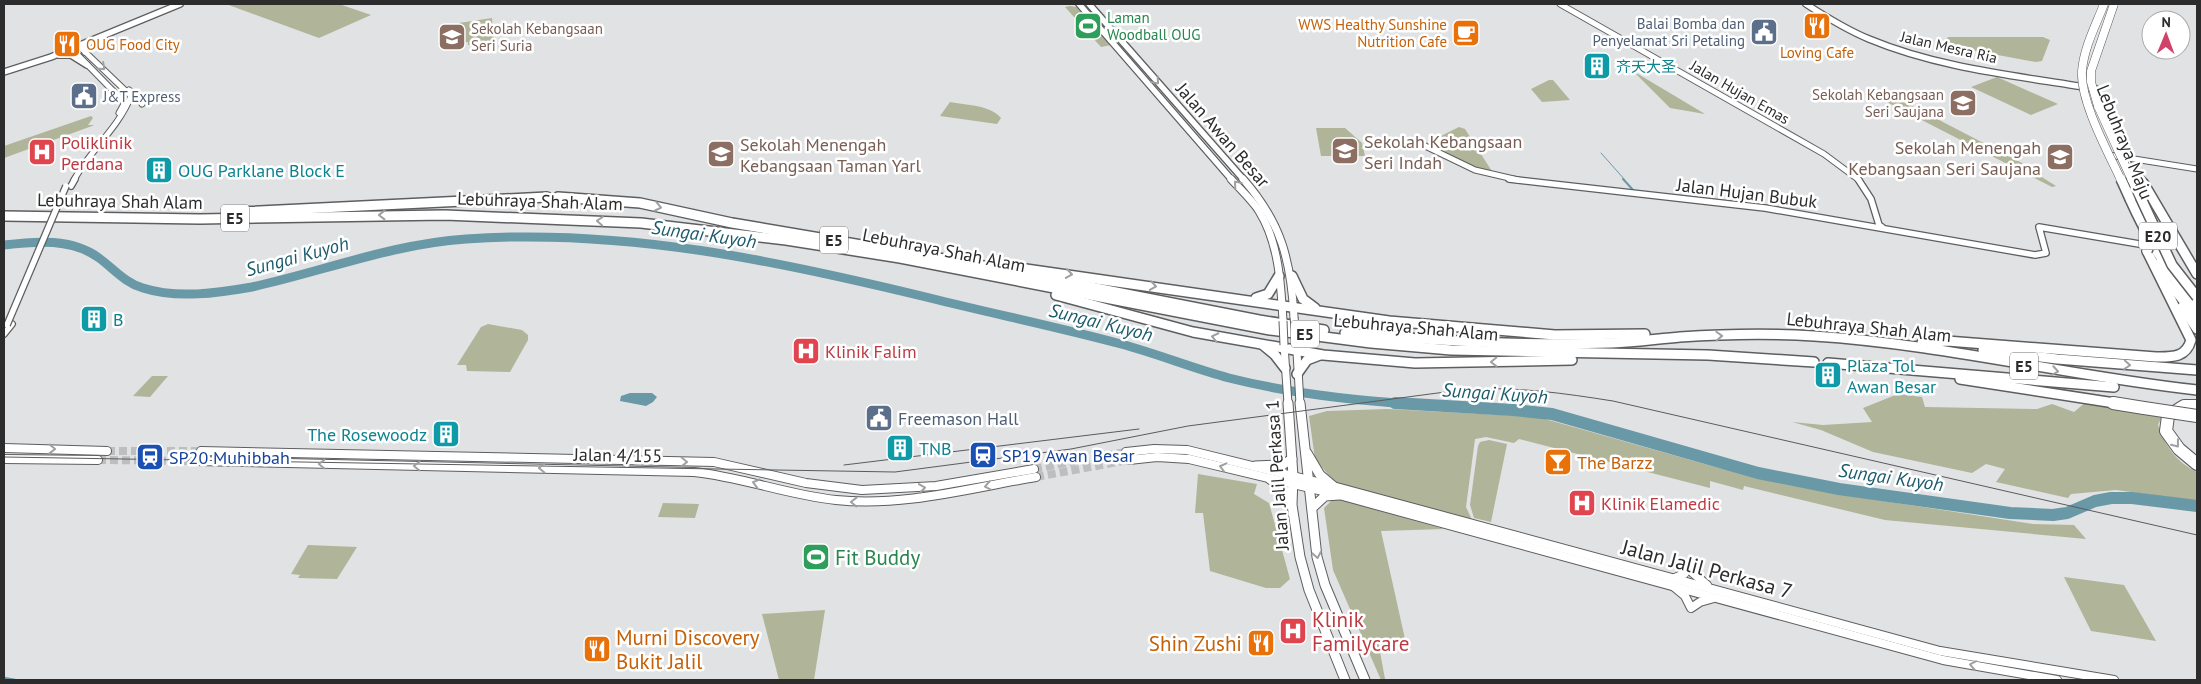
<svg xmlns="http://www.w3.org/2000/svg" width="2201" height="684" viewBox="0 0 2201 684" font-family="'PT Sans','Noto Sans SC',sans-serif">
<rect width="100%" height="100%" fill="#e1e2e4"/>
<g fill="#b0b499">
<polygon points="226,4 339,4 371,15 319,38"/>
<polygon points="1070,6 1077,7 1111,45 1101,47 1065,7"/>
<polygon points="492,18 494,41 468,45 468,42 460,43 459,23"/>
<polygon points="1948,37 2043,37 2050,40 2042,61 2036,62 1955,47 1946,40"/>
<polygon points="1633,71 1705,114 1670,108"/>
<polygon points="1997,77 2058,104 2031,115 1971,87"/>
<polygon points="1549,80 1553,80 1570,100 1542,102 1531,89"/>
<polygon points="1891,95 2043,174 2040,176 2056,186 2052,187 1879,98"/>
<path d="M 950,102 C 965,105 991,105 1001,118 L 997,124 L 940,116 Z"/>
<polygon points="91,116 93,118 88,125 94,125 92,126 4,158 4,146"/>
<polygon points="1459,127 1465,129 1493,173 1464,163 1429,145 1429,142"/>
<polygon points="1316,128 1345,128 1362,143 1365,156 1321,156"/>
<polygon points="488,324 522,330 528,335 528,340 510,372 467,371 466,365 457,365 481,327"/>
<polygon points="152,376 168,376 150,397 133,396"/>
<path d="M 1898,394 L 1922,397 L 1925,407 L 2037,409 L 2052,404 L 2074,412 L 2087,401 L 2163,414 L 2158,425 C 2167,448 2175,461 2197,472 L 2197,501 L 2116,490 L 2071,494 L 2068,498 L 1996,482 L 2005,469 L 1986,464 L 1972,473 L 1873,452 L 1821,430 L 1792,422 L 1823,425 L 1872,422 L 1863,408 Z"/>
<polygon points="1387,409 1538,417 1719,468 1845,495 2033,524 2074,525 2086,539 1885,520 1744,486 1743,490 1710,481 1710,488 1519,439 1514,443 1486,437 1475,439 1466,507 1473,522 1336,484 1315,459 1309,416 1327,411"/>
<polygon points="1489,440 1507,444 1491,522 1474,518 1470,505 1478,446 1480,442"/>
<polygon points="1198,474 1257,484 1254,494 1269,503 1290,579 1280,588 1266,588 1210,571 1203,513 1195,513"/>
<polygon points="1334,498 1444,529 1381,531 1405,639 1378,641 1385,679 1397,680 1381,680 1333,570 1324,508"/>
<polygon points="663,503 699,504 695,518 658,517"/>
<polygon points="308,545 357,547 337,579 298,578 300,575 291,574"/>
<polygon points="2064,577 2124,585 2156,641 2091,631"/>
<polygon points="825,610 814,680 779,680 762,614"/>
</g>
<polygon fill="#6999a6" points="630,393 652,393 657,397 653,402 646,406 620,401 621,396"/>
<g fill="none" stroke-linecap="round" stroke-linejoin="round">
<polyline stroke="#6999a6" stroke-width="1" points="1601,153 1625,180"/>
<polyline stroke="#6999a6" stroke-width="2" points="1623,179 1634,191"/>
<polyline stroke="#6999a6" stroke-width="2.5" points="4,678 15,680"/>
<path stroke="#6999a6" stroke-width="9" d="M 4,245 C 36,241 72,238 99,258 C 114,269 125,283 143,288 C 177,299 218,293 252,287 C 324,271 392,244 466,239 C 625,228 778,261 930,298 C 994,314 1058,327 1121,344 C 1158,354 1192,368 1229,378 C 1288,393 1350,400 1411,404"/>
<polyline stroke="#6999a6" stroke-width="12" points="1395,403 1513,410 1552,414 1758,473 1839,489 2010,513 2053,515 2067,513 2095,501 2111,498 2132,498 2197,506"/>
<g stroke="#bdbebf" stroke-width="8" stroke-dasharray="8 4" stroke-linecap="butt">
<polyline points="107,451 201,451"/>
<polyline points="98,460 195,461"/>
<polyline points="1034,469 1126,452"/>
<polyline points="1036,477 1129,460"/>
</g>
<g stroke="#5d5e60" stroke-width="7">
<g id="minor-far2">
<polyline points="1560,4 1824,154 1859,180"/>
<polyline points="72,49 123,101 124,104 119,113"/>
<polyline points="129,90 138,97 142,104"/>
<polyline points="1421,144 1475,170 1518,180"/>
<polyline points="2109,155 2197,169"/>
<path d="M 74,180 C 90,150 118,129 131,96 L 81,48"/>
</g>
</g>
<g stroke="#5d5e60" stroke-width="8">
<g id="minor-far1">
<polyline points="1509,179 1765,208 2035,255 2046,253 2039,227 2151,246"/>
<polyline points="1858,179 1871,199 1879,225 1882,227"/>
<polyline points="71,186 75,179"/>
<polyline points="4,334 12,324"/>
</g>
</g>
<g stroke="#5d5e60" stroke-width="10">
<g id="minor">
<polyline points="4,448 107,451"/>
<polyline points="201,451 714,462 806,483 862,490 936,486 1034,469"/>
<polyline points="1126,452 1154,449 1187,450 1333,486 1940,651 2114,680"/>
<polyline points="4,459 98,460"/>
<polyline points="1129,460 1157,457 1189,459 1339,495 1943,660 2057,680"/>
<path d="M 195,461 L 694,472 C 742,477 788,495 836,500 C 903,507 970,488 1036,477"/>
<polyline points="1693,573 1707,585"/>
<polyline points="1675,578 1684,574 1680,565"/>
<polyline points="1673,586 1685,596 1691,608 1700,602 1714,598"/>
</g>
</g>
<g stroke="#5d5e60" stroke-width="8">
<g id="major-far2">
<polyline points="1079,4 1232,180"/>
<polyline points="1089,4 1244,180"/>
<path d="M 1806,4 C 1826,17 1847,30 1869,39 C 1941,69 2020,76 2096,89"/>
<polyline points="85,52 84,47 90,42"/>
<polyline points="59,55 71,55 87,65"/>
<polyline points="4,72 51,57 180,4"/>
<polyline points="2114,133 2128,164"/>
</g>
</g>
<g stroke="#5d5e60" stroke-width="9">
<g id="major-far1">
<path d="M 1231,179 C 1240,189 1252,200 1259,211 C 1279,243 1281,285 1283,321"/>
<path d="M 1243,179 C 1281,222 1291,260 1294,317"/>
<polyline points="2158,263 2168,283 2197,319"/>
<polyline points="1296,335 1300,404"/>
<polyline points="1284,345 1288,404"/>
</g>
</g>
<g stroke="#5d5e60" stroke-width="11">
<g id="major">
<polyline points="1288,403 1293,476 1292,505 1300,557 1309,590 1345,680"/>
<polyline points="1300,403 1317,557 1325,585 1365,680"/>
<polyline points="1307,453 1320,475 1333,486"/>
<polyline points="1255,466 1282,465 1292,459"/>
<polyline points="1270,479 1283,488 1291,501"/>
<polyline points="1313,507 1325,496 1339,495"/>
</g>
</g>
<g stroke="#5d5e60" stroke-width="9">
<polyline id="highway-far2" points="2098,106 2118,150"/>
</g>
<g stroke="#5d5e60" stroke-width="12">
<g id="highway-far1">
<polyline points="2144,184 2197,274"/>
<polyline points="558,197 640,203 732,223 968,263 1259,320 1324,330"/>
<path d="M 2130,199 C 2148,239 2169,275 2197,308"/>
<polyline points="240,212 547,197"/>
<polyline points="4,216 200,219 445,215 641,223 786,240 900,258 1270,330 1371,343 1451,350 1708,355 1814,362"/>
<polyline points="1019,268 1389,321 1555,335 1645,334"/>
<polyline points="1292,276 1303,299 1315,308"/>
<polyline points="1056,295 1193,332 1323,355 1415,363 1572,360"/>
<polyline points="1256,298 1268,294 1279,276"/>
<polyline points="2182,307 2197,329"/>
<path d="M 1345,333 C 1434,341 1523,346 1612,343 C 1635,342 1657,339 1680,337 C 1724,334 1769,333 1814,336 C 1942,344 2069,376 2197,390"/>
<path d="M 1922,343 L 1947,341 L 2156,357 C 2172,357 2186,358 2191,340 L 2147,251"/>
<polyline points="1263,345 1275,355 1285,368"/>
<polyline points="1983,350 2057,359 2197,370"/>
<polyline points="1828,363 2114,387"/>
<polyline points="1297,374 1307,360 1320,355"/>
<polyline points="1960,379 2121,404"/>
</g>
</g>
<g stroke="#5d5e60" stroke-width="14">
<g id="highway">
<polyline points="2113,403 2144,408"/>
<polyline points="2197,406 2184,406 2168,416 2166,431 2179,449 2197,464"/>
</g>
</g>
<use href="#minor-far2" stroke="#fff" stroke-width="5"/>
<use href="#minor-far1" stroke="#fff" stroke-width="5.5"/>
<use href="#minor" stroke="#fff" stroke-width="8"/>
<use href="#major-far2" stroke="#fff" stroke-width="5.5"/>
<use href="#major-far1" stroke="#fff" stroke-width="7"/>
<use href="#major" stroke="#fff" stroke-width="9"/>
<use href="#highway-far2" stroke="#fff" stroke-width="8"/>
<use href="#highway-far1" stroke="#fff" stroke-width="9"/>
<use href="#highway" stroke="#fff" stroke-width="12"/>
<g stroke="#5b5b5c" stroke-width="1">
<path d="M 4,457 L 895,472 L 1071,449 L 1188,426 L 1468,389 C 1520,387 1562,393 1613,401 L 2197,535"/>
<polyline points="844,465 1139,429"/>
</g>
<g stroke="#5d5e60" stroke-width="8" stroke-linecap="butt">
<polyline id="minor-bridge" points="7,325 66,186"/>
</g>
<g stroke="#5d5e60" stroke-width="9" stroke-linecap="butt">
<g id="major-bridge">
<polyline points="1294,317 1296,335"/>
<polyline points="1283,321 1284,345"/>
</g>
</g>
<g stroke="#5d5e60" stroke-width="9" stroke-linecap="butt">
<g id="highway-bridge-far2">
<path d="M 2104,4 C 2096,25 2084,47 2082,71 C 2080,101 2108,152 2121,180"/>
<polyline points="2098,106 2091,82 2091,71 2114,4"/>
<polyline points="2118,150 2132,180"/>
<polyline points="2129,170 2140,180"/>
</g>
</g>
<g stroke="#5d5e60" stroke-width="12" stroke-linecap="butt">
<g id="highway-bridge-far1">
<polyline points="2121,179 2130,199"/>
<polyline points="2132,179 2172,265 2197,297"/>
<polyline points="2139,179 2144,184"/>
<polyline points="2147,251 2150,244"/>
</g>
</g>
<g stroke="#5d5e60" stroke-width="14" stroke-linecap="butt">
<polyline id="highway-bridge" points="2144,408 2197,416"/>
</g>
<use href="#minor-bridge" stroke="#fff" stroke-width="5.5"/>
<use href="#major-bridge" stroke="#fff" stroke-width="7"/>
<use href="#highway-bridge-far2" stroke="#fff" stroke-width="8"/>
<use href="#highway-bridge-far1" stroke="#fff" stroke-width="9"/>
<use href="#highway-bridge" stroke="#fff" stroke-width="12"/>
</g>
<defs><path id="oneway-chevron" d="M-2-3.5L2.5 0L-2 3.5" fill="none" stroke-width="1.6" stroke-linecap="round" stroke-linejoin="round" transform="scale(1.25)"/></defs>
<g stroke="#a0a0a0">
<use href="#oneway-chevron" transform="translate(102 67) rotate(43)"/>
<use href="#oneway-chevron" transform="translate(1156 81) rotate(49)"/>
<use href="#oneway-chevron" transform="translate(1237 184) rotate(-130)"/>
<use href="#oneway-chevron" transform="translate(658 207) rotate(12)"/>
<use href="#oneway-chevron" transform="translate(382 215) rotate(180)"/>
<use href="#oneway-chevron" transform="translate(600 221) rotate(-176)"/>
<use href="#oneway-chevron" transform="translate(1069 274) rotate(8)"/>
<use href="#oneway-chevron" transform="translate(1153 286) rotate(9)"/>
<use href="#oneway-chevron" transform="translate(1719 336) rotate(-2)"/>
<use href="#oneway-chevron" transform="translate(1215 337) rotate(-168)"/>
<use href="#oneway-chevron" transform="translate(1494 362) rotate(179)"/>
<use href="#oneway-chevron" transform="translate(2127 365) rotate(5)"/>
<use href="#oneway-chevron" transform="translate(2055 371) rotate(10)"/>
<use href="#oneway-chevron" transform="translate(2176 444) rotate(52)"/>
<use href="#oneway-chevron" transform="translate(52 449) rotate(1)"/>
<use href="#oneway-chevron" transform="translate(684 462) rotate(1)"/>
<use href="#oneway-chevron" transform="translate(322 464) rotate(-179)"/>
<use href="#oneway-chevron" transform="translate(417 466) rotate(-179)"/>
<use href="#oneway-chevron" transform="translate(1223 467) rotate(-166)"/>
<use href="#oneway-chevron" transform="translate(542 468) rotate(-179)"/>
<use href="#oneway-chevron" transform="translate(756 483) rotate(-164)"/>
<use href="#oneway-chevron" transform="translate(988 486) rotate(169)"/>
<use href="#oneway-chevron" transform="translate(922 488) rotate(-8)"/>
<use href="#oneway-chevron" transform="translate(854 502) rotate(-179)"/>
<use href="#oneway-chevron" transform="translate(1317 555) rotate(80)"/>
<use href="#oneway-chevron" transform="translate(1973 665) rotate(-169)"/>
</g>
<defs>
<g id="stadium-square" transform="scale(1.4375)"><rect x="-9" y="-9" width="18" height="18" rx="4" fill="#2e9e5b" stroke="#fff"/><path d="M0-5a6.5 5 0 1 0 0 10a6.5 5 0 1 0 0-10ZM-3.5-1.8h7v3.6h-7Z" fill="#fff"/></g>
<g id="restaurant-square" transform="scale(1.4375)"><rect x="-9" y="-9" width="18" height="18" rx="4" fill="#e8710a" stroke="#fff"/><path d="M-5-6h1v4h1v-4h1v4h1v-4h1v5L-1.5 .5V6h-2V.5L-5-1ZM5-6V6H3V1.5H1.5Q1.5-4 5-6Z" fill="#fff"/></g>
<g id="civic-square" transform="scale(1.4375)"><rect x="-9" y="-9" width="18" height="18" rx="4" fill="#5c6f8a" stroke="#fff"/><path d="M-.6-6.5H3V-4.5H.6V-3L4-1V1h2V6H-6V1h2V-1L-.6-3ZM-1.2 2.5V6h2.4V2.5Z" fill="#fff"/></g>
<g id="cafe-square" transform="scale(1.4375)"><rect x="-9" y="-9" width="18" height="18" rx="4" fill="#e8710a" stroke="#fff"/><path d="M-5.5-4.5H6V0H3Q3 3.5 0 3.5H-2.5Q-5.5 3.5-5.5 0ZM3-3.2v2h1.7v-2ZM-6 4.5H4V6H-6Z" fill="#fff"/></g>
<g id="school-square" transform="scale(1.4375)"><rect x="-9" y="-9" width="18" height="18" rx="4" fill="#8d6e63" stroke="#fff"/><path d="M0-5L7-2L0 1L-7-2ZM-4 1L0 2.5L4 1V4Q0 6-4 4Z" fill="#fff"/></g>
<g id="building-square" transform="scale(1.4375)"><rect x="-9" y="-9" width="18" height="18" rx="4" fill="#0f9aa8" stroke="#fff"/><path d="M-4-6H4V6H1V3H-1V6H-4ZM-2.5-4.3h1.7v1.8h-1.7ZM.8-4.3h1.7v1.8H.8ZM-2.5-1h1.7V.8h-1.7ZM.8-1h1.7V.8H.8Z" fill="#fff"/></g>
<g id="hospital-square" transform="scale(1.4375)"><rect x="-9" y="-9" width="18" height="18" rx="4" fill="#e0444e" stroke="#fff"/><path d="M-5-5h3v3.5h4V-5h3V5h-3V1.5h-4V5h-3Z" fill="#fff"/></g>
<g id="station-square" transform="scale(1.4375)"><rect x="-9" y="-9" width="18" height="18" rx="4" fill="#1a4fb4" stroke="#fff"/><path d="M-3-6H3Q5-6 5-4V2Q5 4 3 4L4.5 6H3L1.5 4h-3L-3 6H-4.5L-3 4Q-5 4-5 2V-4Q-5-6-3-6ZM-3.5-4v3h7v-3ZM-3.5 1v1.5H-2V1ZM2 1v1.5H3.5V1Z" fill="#fff"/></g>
<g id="bar-square" transform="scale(1.4375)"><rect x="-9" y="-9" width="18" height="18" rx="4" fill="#e8710a" stroke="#fff"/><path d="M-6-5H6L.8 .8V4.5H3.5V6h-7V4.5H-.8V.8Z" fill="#fff"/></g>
</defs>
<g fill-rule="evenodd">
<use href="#stadium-square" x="1088" y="26"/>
<use href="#restaurant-square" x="1817" y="26"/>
<use href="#civic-square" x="1764" y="32"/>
<use href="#cafe-square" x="1466" y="33"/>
<use href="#school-square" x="452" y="37"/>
<use href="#restaurant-square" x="67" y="44"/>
<use href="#building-square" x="1597" y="66"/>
<use href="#civic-square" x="84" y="96"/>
<use href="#school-square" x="1963" y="103"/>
<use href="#school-square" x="1345" y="151"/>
<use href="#hospital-square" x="42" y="152"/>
<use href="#school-square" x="721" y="154"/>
<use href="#school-square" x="2060" y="157"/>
<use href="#building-square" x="159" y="170"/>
<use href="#building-square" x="94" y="319"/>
<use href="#hospital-square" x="806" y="351"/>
<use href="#building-square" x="1828" y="375"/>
<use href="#civic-square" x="879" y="418"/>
<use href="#building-square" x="446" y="434"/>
<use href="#building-square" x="900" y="448"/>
<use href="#station-square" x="983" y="455"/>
<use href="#station-square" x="150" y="457"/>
<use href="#bar-square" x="1558" y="462"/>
<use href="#hospital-square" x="1582" y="503"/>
<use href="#stadium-square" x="816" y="557"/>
<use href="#hospital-square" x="1293" y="631"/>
<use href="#restaurant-square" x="1261" y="643"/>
<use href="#restaurant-square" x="597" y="649"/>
</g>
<g text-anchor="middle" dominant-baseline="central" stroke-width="5" stroke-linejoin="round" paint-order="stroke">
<g font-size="15" fill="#27864d" stroke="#fff" text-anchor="start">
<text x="1107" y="17">Laman<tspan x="1107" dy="17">Woodball OUG</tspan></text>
</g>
<g font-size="15" fill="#4e5e75" stroke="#fff" text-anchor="end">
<text x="1745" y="23">Balai Bomba dan<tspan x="1745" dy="17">Penyelamat Sri Petaling</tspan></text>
<text x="103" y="96" text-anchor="start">J&amp;T Express</text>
</g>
<g font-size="15" fill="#c56008" stroke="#fff" text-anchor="end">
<text x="1447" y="24">WWS Healthy Sunshine<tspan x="1447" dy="17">Nutrition Cafe</tspan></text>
<text x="86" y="44" text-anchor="start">OUG Food City</text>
<text x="1817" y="52" text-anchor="middle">Loving Cafe</text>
</g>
<g font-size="15" fill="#785e54" stroke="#fff" text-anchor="start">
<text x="471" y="28">Sekolah Kebangsaan<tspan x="471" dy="17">Seri Suria</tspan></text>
<text x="1944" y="94" text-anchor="end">Sekolah Kebangsaan<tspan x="1944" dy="17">Seri Saujana</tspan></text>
</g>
<g font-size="15" fill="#2c2c2d" stroke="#fff">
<text transform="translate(1949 47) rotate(13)">Jalan Mesra Ria</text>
<text transform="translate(1740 92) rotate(30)">Jalan Hujan Emas</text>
</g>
<g font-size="15" fill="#0d838f" stroke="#fff" text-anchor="start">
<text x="1616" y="66">齐天大圣</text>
</g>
<g fill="#fff" stroke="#6b6b6c" stroke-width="1">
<rect x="221" y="204.5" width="28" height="27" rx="4"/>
<rect x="2139" y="222.5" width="38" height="27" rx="4"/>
<rect x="820" y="226.5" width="28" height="27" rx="4"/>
<rect x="1291" y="320.5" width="28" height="27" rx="4"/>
<rect x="2010" y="352.5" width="28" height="27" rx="4"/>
</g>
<g font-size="16" font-weight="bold" fill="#2c2c2d">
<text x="235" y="218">E5</text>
<text x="2158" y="236">E20</text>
<text x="834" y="240">E5</text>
<text x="1305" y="334">E5</text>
<text x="2024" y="366">E5</text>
</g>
<g font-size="18" fill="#2c2c2d" stroke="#fff">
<text transform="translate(1223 135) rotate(49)">Jalan Awan Besar</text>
<text transform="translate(2125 142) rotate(68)">Lebuhraya Maju</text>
<text transform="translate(1747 193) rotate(7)">Jalan Hujan Bubuk</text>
<text transform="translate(120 201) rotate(1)">Lebuhraya Shah Alam</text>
<text transform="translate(540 201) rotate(2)">Lebuhraya Shah Alam</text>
<text transform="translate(944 250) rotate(11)">Lebuhraya Shah Alam</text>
<text transform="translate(1416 327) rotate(5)">Lebuhraya Shah Alam</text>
<text transform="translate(1869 327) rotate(6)">Lebuhraya Shah Alam</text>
<text transform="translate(618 455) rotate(1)">Jalan 4/155</text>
<text transform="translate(1277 475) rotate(-94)">Jalan Jalil Perkasa 1</text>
</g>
<g font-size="18" fill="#785e54" stroke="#fff" text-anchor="start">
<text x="1364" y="141">Sekolah Kebangsaan<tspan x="1364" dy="21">Seri Indah</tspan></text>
<text x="740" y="144">Sekolah Menengah<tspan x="740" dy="21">Kebangsaan Taman Yarl</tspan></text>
<text x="2041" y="147" text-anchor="end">Sekolah Menengah<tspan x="2041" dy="21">Kebangsaan Seri Saujana</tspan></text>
</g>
<g font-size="18" fill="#be3a42" stroke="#fff" text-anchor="start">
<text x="61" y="142">Poliklinik<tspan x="61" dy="21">Perdana</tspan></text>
<text x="825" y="351">Klinik Falim</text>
<text x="1601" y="503">Klinik Elamedic</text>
</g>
<g font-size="18" fill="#0d838f" stroke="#fff" text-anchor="start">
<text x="178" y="170">OUG Parklane Block E</text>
<text x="113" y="319">B</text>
<text x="1847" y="365">Plaza Tol<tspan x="1847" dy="21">Awan Besar</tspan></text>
<text x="427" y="434" text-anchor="end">The Rosewoodz</text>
<text x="919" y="448">TNB</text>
</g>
<g font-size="18" fill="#4e5e75" stroke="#fff" text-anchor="start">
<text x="898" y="418">Freemason Hall</text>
</g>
<g font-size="18" fill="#164399" stroke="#fff" text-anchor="start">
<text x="1002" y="455">SP19 Awan Besar</text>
<text x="169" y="457">SP20 Muhibbah</text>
</g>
<g font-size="18" fill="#c56008" stroke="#fff" text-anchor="start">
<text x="1577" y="462">The Barzz</text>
</g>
<g font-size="19" font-style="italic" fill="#1b5b6b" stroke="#fff">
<text transform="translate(704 234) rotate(8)">Sungai Kuyoh</text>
<text transform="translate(297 256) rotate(-15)">Sungai Kuyoh</text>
<text transform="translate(1101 322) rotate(14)">Sungai Kuyoh</text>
<text transform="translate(1495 393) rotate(4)">Sungai Kuyoh</text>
<text transform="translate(1891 477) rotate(8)">Sungai Kuyoh</text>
</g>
<g font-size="21" fill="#27864d" stroke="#fff" text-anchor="start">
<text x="835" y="557">Fit Buddy</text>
</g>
<g font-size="21" fill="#2c2c2d" stroke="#fff">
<text transform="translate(1707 569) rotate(15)">Jalan Jalil Perkasa 7</text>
</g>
<g font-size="21" fill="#be3a42" stroke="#fff" text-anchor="start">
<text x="1312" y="619">Klinik<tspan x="1312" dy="24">Familycare</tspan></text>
</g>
<g font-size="21" fill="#c56008" stroke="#fff" text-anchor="start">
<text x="616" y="637">Murni Discovery<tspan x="616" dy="24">Bukit Jalil</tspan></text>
<text x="1242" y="643" text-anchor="end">Shin Zushi</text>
</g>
</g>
<rect width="2201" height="684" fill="none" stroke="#2c2c2d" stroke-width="10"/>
<g transform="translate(2166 35) rotate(1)"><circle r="24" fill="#ffffff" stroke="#ababab"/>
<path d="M0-4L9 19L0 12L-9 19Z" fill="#d14269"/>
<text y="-8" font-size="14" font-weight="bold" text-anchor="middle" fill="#2c2c2d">N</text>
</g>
</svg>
